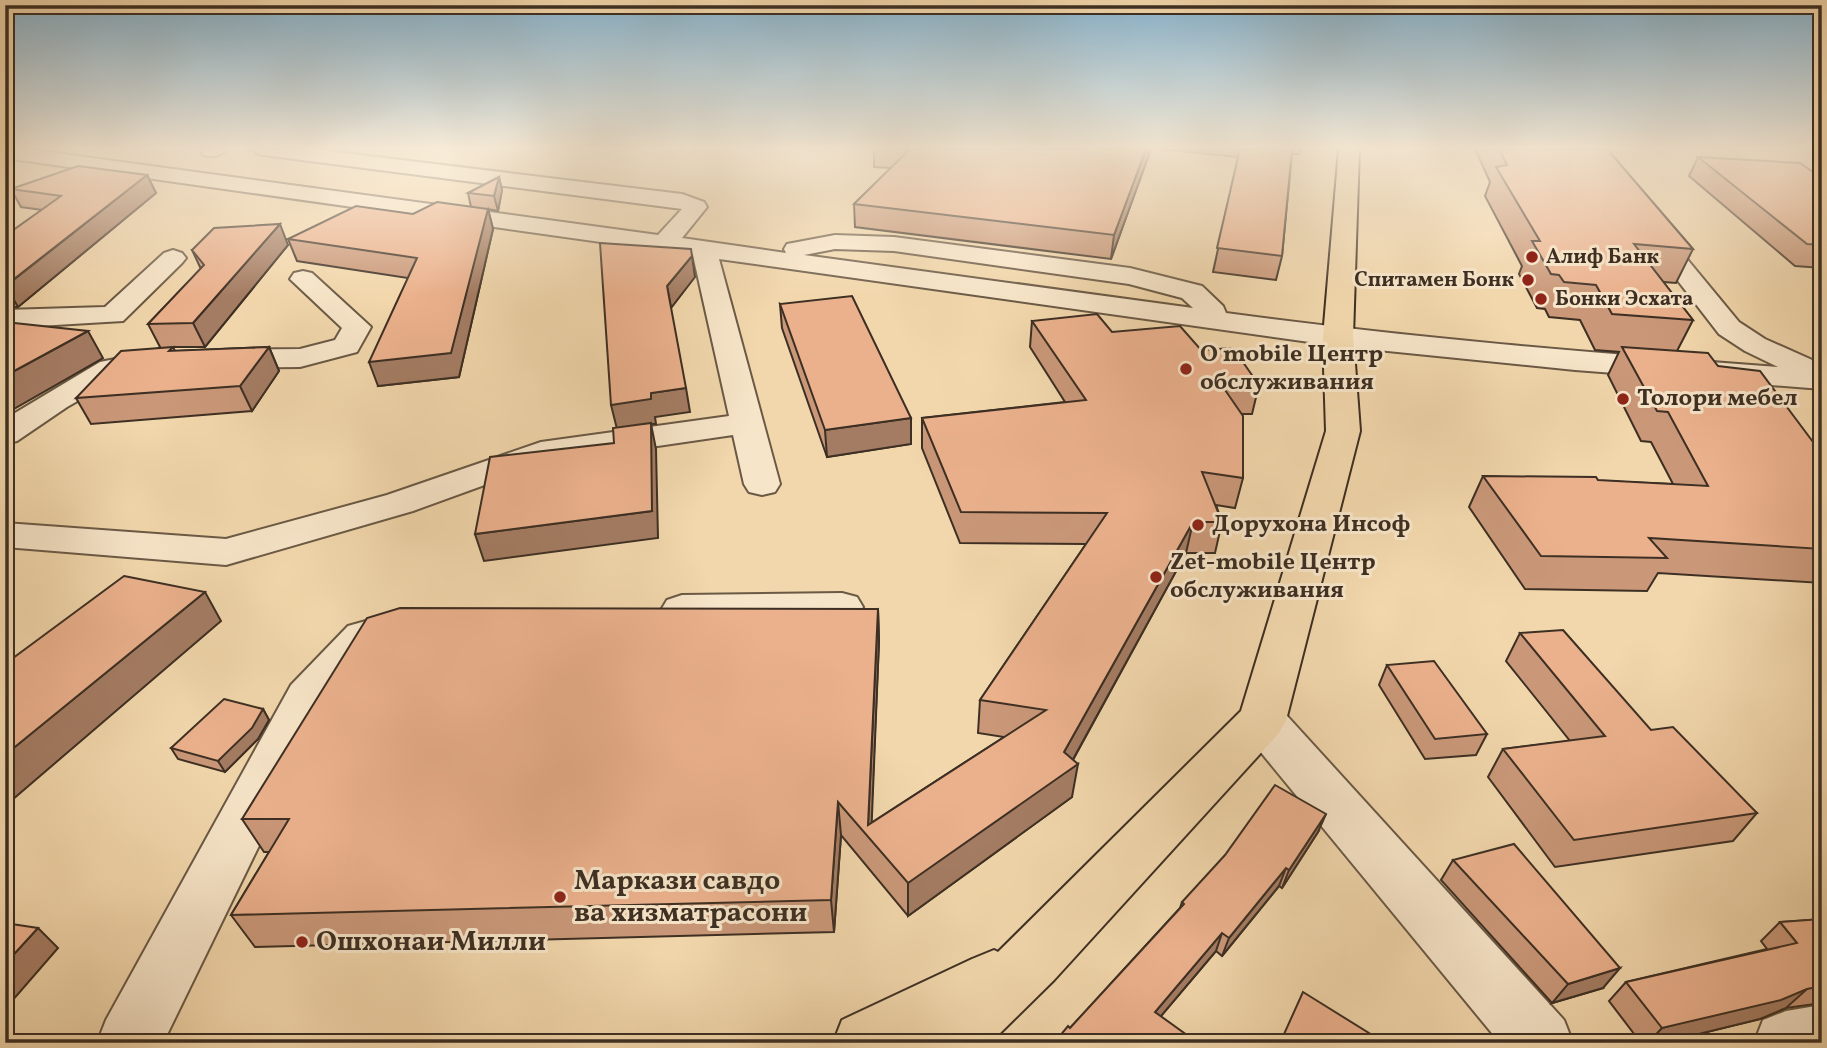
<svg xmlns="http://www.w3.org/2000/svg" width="1827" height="1048" viewBox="0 0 1827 1048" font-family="Vollkorn,serif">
<rect width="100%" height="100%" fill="#f2d7ac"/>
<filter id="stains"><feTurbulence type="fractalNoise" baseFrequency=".00286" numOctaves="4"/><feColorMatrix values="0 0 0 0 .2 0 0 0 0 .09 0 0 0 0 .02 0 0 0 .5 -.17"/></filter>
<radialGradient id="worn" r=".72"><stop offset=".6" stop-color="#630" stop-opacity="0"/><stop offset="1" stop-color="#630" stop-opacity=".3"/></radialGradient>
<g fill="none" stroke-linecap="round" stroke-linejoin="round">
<g stroke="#6a5945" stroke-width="4">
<g id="minor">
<path d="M 5,149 L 26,149 L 658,235 L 682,209 L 263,155 L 256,153 L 253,149 L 311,149 L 682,194 L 704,202 L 707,207 L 682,238 L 786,253 L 784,249 L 787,244 L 835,235 L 894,237 L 1130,268 L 1202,286 L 1223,306 L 1226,313 C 1409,338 1593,353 1778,367 L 1745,351 L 1719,334 L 1638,229 L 1642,224 L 1650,222 L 1658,224 L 1739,322 L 1765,339 L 1819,363 L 1822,368 L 1822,389 L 1575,370 L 1338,346 L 719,259 L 780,484 L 775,492 L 762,495 L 749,492 L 744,484 L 733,435 L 548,462 L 413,511 L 226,565 L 5,547 L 5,523 L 226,539 L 387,495 L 541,442 L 729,416 L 693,255 L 5,158 ZM 835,249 L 894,251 L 1129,284 L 1182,298 L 1193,308 L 804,255 Z"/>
<path d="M 201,149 L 226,149 C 221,157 211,157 203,155 Z"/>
<polygon points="173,250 182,253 186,258 182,263 123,321 5,328 5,310 105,307 164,253"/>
<polygon points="303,271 312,273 371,327 357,352 300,367 222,368 211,365 207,359 211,353 222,350 300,349 335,340 342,328 290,279 294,273"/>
<polygon points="145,353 156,356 160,362 156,368 121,376 67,407 17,441 5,444 5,419 100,362"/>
<polygon points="842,593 857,597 863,607 857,617 842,621 682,625 667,620 661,610 667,600 682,595"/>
<polygon points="380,617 395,621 402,632 395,643 380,648 326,708 163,1043 97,1043 106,1020 291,685 348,626"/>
<polygon points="1262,701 1279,707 1564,1020 1573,1043 1500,1043 1245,733 1238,720 1245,707"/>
<polygon points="1822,1005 1822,1043 1754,1043 1763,1020 1786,1011"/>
</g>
</g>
<g stroke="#3d2f23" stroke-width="4">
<polygon id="major" points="1339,149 1359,149 1353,337 1360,431 1286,720 1279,733 1054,980 990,1043 833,1043 842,1020 972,959 994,950 998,952 1241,711 1326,431 1323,337"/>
</g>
<use href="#minor" fill="#f7e5c9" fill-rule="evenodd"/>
<use href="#major" fill="#f2d7ac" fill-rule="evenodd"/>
</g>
<g fill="#ca9879" stroke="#3d2f23" stroke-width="2">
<polygon points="874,149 1151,149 1111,259 855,227 854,204 891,168 874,167"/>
<polygon points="1160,149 1300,149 1299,154 1292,154 1282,256 1276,280 1213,272 1238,157"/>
<polygon points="1475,149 1607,149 1693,249 1676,283 1663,282 1693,320 1677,351 1718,366 1822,454 1822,583 1658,573 1647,591 1525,589 1469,507 1483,476 1673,484 1651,442 1641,441 1608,375 1619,352 1595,350 1580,320 1549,317 1545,309 1537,308 1519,274 1522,266 1485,196 1490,182"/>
<polygon points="1698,157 1822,178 1822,268 1795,266 1689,176"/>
<polygon points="147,175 156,193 18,307 5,307 5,236 42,210 21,207 11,189"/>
<polygon points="499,177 502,190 498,211 488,209 493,229 459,377 378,386 408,278 297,261 288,239 471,207 468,193"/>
<polygon points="288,245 205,347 173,347 175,351 269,347 279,371 252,411 91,424 76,398 160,347 148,324 201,269 192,250"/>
<polygon points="780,304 911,418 911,444 827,457 782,328"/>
<polygon points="1032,321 1112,332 1201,350 1259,385 1252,414 1242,414 1243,478 1235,508 1216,505 1222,522 1215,553 1186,553 1073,760 1072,797 908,916 841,835 834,932 255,947 231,915 269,852 264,852 242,819 878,609 879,641 871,823 1004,737 978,733 980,700 1086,544 960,543 922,448 922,418 1065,402 1030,347"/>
<polygon points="1520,633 1651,730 1757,813 1733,841 1555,867 1488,777 1503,749 1570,741 1506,661"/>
<polygon points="1387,665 1487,734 1476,755 1425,759 1379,685"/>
<polygon points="263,709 269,720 258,739 225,772 178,759 171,748"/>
<polygon points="1318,832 1282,888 1279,886 1222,956 1216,951 1161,1016 1070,1028 1180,908 1182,902"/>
<polygon points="1453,860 1603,988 1552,1003 1441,880"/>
<polygon points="1822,919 1822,1003 1786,1008 1760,1019 1662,1043 1641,1043 1609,1001 1626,982 1767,949 1761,941 1780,922"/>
</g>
<g fill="#a47c63" stroke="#3d2f23" stroke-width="2">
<polygon points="1146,149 1151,149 1111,259 1114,235"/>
<polygon points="147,175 156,193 18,307 6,286"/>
<polygon points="499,177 502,190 498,211 494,196"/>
<polygon points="488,209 493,229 459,377 378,386 369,362"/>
<polygon points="280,224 288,245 205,347 193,323"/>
<polygon points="692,256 695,277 671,308 667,286"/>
<polygon points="88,331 103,358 5,414 5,376"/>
<polygon points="269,347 279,371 252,411 240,386"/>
<polygon points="686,388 690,412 655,417 656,424 651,424 656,449 658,538 484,561 475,534 652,511 617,429 611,405 651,393"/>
<polygon points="911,418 911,444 827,457 825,430"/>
<polygon points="1193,522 1186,553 1066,772 1078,764 1072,797 908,916 908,883 1064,752"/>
<polygon points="205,592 221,621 5,806 5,755"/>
<polygon points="878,609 879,641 871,840 868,825"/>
<polygon points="263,709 269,720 258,739 225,772 218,761"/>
<polygon points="838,802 841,835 834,932 831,900"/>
<polygon points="1326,814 1318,832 1282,888 1289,870"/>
<polygon points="1286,868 1279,886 1222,956 1229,938"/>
<polygon points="38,928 58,948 5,1009 5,964"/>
<polygon points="1222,933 1216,951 1150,1029 1155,1012"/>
<polygon points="1620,968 1603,988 1552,1003 1568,984"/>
<polygon points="1807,989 1786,1008 1760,1019 1662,1043 1648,1043 1662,1028"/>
</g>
<g fill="#ebb18d" stroke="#3d2f23" stroke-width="2">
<polygon points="905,149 1146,149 1114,235 854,204 910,149"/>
<polygon points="1240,149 1292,149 1282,256 1217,248"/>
<polygon points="1499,149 1607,149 1693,249 1634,244 1693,320 1612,314 1596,285 1564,282 1559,275 1551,274 1532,241 1540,241 1496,167 1507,165"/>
<polygon points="1698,157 1800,163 1822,178 1822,245 1807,244"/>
<polygon points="78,166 147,175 5,286 5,236 61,196 11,189"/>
<polygon points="499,177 494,196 468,193"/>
<polygon points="437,202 488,209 451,353 369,362 417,258 288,239 356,206 413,214"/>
<polygon points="280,224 193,323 148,324 204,265 192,250 214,228"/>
<polygon points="600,243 691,249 692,256 667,286 686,388 651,393 651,399 611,405"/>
<polygon points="852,296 911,418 825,430 780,304"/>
<polygon points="1097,314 1112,332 1180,326 1201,350 1233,348 1259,385 1223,387 1243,416 1243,478 1202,472 1222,522 1193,522 1064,752 1078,764 908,883 838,802 831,900 231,915 289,819 242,819 367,618 400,608 878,609 868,825 1046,710 980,700 1107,513 961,512 922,418 1086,400 1032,321"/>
<polygon points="5,322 88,331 5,376"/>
<polygon points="173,347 169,351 269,347 240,386 76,398 121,351"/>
<polygon points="1622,347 1708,353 1718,366 1760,371 1822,454 1822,549 1649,538 1667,558 1541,556 1483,476 1596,477 1598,480 1708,486 1668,412 1657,411"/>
<polygon points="651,423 652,511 475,534 490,457 614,443 613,428"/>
<polygon points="124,576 205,592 5,755 5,664"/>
<polygon points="1563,630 1651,730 1673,727 1757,813 1574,840 1503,749 1605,736 1520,633"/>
<polygon points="1434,661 1487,734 1435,739 1387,665"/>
<polygon points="224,699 263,709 252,728 218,761 171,748"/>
<polygon points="1275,785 1326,814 1289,870 1286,868 1229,938 1222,933 1155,1012 1198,1043 1054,1043 1068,1026 1070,1028 1184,904 1182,902 1225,855"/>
<polygon points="1514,844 1620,968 1568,984 1453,860"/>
<polygon points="1822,919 1822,986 1807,989 1781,1000 1662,1028 1626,982 1797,943 1780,922"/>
<polygon points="5,923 38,928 5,964"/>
<polygon points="1303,992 1385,1043 1280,1043"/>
</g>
<linearGradient id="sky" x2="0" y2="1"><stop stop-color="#89b6d1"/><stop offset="0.5" stop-color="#f9edda"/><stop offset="1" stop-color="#f9edda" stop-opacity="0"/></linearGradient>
<rect width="1827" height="296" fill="url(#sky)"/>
<g fill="#8f2418" stroke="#f7e5c9" stroke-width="2.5">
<circle cx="1532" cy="257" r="7"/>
<circle cx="1528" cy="280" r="7"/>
<circle cx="1541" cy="299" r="7"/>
<circle cx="1186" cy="369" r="7"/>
<circle cx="1623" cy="399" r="7"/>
<circle cx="1198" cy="525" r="7"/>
<circle cx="1156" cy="577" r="7"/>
<circle cx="560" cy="897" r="7"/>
<circle cx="302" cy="942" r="7"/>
</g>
<g text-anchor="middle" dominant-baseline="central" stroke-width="6" stroke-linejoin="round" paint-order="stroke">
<g font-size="21" font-weight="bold" fill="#3d2f23" stroke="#f7e5c9" text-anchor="start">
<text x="1546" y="257">Алиф Банк</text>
<text x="1514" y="280" text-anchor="end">Спитамен Бонк</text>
<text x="1555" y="299">Бонки Эсхата</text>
</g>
<g font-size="24" font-weight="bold" fill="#3d2f23" stroke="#f7e5c9" text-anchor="start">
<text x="1200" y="355">O mobile Центр<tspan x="1200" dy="28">обслуживания</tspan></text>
<text x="1637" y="399">Толори мебел</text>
<text x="1212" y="525">Дорухона Инсоф</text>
<text x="1170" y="563">Zet-mobile Центр<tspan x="1170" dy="28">обслуживания</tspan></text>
</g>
<g font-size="28" font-weight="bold" fill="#3d2f23" stroke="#f7e5c9" text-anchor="start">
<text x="574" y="881">Маркази савдо<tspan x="574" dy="32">ва хизматрасони</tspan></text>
<text x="316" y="942">Ошхонаи Милли</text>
</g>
</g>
<rect width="1827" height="1048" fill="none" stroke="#f2d7ac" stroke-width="28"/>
<rect x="7" y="7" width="1813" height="1034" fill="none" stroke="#3d2f23" stroke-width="3.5"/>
<rect x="14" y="14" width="1799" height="1020" fill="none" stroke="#3d2f23" stroke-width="2"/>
<rect width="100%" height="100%" filter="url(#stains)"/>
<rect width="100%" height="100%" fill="url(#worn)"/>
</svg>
